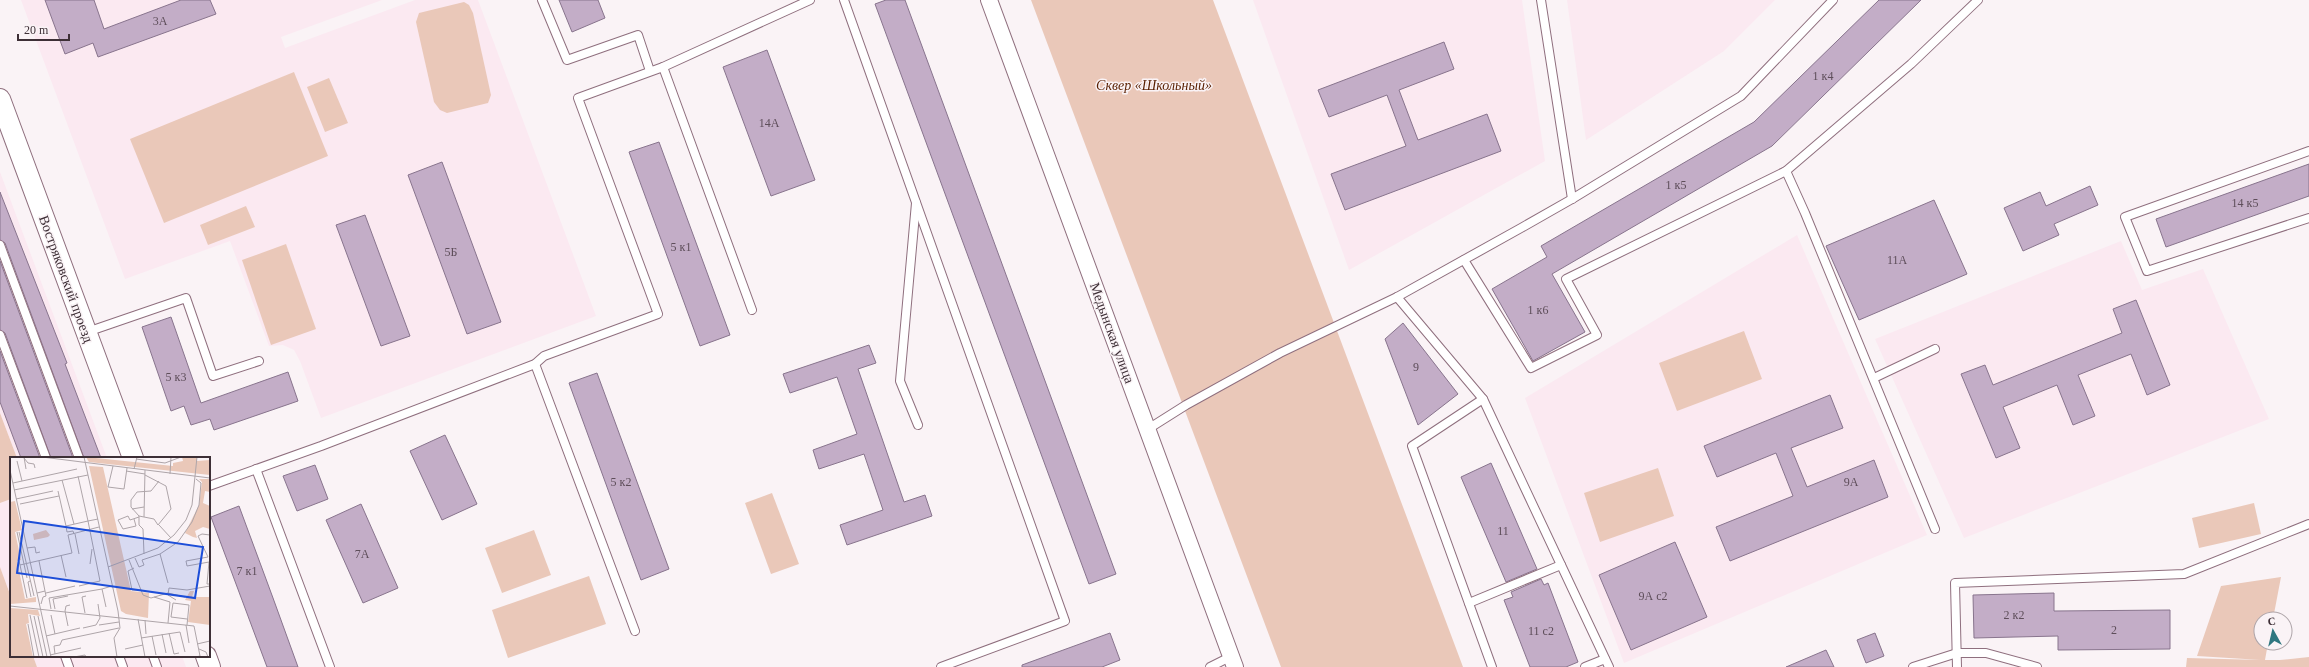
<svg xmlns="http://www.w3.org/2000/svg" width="2309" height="667" viewBox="0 0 2309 667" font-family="'Times New Roman',serif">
<rect width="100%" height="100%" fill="#faf3f6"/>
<g fill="#fbe9f1">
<polygon points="21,0 382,0 281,37 285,48 415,0 478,0 596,316 321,418 300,361 294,350 283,345 269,346 230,241 125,279"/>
<polygon points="1253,0 1522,0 1545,161 1349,270"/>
<polygon points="1567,0 1775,0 1724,51 1586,140"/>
<polygon points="0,172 107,458 17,458 0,413"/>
<polygon points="1797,235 1927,535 1624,663 1525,398"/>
<polygon points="2121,241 2142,290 2203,269 2269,419 1964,538 1875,339"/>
<polygon points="11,499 11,597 0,567 0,503"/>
<polygon points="33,656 182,656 186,667 37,667"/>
</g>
<g fill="#eac8b9">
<polygon points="1031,0 1213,0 1463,667 1281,667"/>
<polygon points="464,2 469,5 473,13 491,95 488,103 447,113 440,110 434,102 416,22 419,13"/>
<polygon points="294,72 328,156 164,223 130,139"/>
<polygon points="329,78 348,123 325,132 307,87"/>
<polygon points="246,206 255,227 208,245 200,225"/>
<polygon points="286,244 316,329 271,345 242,260"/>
<polygon points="1744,331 1762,379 1677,411 1659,363"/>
<polygon points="0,413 17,458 11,458 11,499 0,503"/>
<polygon points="1658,468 1674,516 1600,542 1584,493"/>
<polygon points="772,493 799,564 771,574 745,503"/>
<polygon points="2254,503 2261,534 2199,548 2192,518"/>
<polygon points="534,530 551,575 502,593 485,548"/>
<polygon points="0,567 11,597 11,656 33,656 37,667 0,667"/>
<polygon points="589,576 606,624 508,658 492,610"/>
<polygon points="2281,577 2273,619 2261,619 2261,643 2268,643 2265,660 2280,660 2309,657 2309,667 2186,667 2187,658 2261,660 2197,656 2221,586"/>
</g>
<g fill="#c3adc7" stroke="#88748d">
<polygon points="45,0 94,0 104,29 181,0 210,0 216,14 98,57 93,43 65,54"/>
<polygon points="559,0 598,0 605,18 572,32"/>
<polygon points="886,0 905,0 1116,574 1089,584 875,4"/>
<polygon points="1879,0 1921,0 1772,146 1552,274 1585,332 1533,361 1492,289 1547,257 1541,246 1754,122"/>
<polygon points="1444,42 1454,69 1399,90 1418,140 1487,114 1501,151 1345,210 1331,174 1406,146 1387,95 1329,117 1318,90"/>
<polygon points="767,50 815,180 771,196 723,67"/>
<polygon points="659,142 730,335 700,346 629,152"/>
<polygon points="442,162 501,322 467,334 408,175"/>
<polygon points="2309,164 2309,196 2166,247 2156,219"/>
<polygon points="2090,186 2098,205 2054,224 2059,235 2023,251 2004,208 2040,192 2046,206"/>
<polygon points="0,192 67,363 65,364 101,458 84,458 5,243 0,240"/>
<polygon points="1934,200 1967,274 1859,320 1826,246"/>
<polygon points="365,215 410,336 381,346 336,225"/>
<polygon points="0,261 73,458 51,458 5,333 0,330"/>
<polygon points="2136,300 2170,385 2147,395 2131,354 2078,375 2095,416 2073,425 2057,385 2003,407 2020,448 1996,458 1961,374 1985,365 1993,385 2122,333 2113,309"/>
<polygon points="171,317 201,403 288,372 298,401 214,430 210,419 191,425 184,406 171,411 142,327"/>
<polygon points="1403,323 1458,394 1418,425 1385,339"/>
<polygon points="869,345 876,363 858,369 904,502 925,495 932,516 847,545 840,525 883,510 864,454 819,469 813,450 857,434 837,377 790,393 783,374"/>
<polygon points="0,351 40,458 21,458 0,402"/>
<polygon points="597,373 669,569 641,580 569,383"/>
<polygon points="1830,395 1843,428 1791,448 1807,487 1874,460 1888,497 1730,561 1716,527 1793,496 1776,453 1717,477 1704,446"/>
<polygon points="445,435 477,504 442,520 410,451"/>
<polygon points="1491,463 1537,569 1506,582 1461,477"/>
<polygon points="315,465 328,499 297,511 283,476"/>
<polygon points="361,504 398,588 363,603 326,520"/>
<polygon points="239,506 273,598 298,667 267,667 211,517"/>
<polygon points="1675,542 1707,617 1631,650 1599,575"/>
<polygon points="1541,579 1544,585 1548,583 1578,662 1566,667 1530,667 1504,600 1513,597 1511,592"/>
<polygon points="2054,593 2054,611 2170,610 2170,649 2058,650 2058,636 1974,638 1973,595"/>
<polygon points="1110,633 1120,660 1102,667 1022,667 1022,665"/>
<polygon points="1875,633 1884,656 1866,663 1857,640"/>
<polygon points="1826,650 1834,667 1786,667"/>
</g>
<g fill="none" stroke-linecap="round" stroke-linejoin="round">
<g stroke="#8f6f7e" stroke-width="10">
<g id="service">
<polyline points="542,0 567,60 638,35 650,71"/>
<polyline points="844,0 1065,621 941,667"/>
<polyline points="1541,0 1572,199"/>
<polyline points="663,67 752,310"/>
<polyline points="2309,151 2125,217 2147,271 2309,218"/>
<polyline points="1786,171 1805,213 1935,529"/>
<polyline points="916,203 900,381 918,425"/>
<polyline points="0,245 79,458"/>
<polyline points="1464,260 1531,368 1597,335 1566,279 1786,171 1911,64 1978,0"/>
<polyline points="1397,297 1483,399 1609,667"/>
<polyline points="87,332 186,298 213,376 259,361"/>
<polyline points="0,335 46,458"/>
<polyline points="535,364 635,631"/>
<polyline points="1874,378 1935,349"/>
<polyline points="1483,399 1412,446 1492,667"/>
<polyline points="1148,429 1186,405 1280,353 1397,297 1521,228 1572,199 1741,96 1833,0"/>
<polyline points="256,469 330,667"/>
<polyline points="209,486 321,446 535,364 544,356 658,314 578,98 663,67 810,0"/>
<polyline points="1469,603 1561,565"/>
<polyline points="65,656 69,667"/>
<polyline points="119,656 123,667"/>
<polyline points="153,656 157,667"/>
<polyline points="1210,667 1232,656"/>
<polyline points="1585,667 1605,659"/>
<polyline points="1913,667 1957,653 1986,653 2037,667"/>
<polyline points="1957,667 1955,583 2184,574 2309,524"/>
</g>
</g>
<g stroke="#8f6f7e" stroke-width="18">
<polyline id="minor" points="989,0 1235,667"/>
</g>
<g stroke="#8f6f7e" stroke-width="22">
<g id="tertiary">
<polyline points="0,99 133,458"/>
<polyline points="206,656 210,667"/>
</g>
</g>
<use href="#service" stroke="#fff" stroke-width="8"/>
<use href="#minor" stroke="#fff" stroke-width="16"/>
<use href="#tertiary" stroke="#fff" stroke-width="20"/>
</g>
<g text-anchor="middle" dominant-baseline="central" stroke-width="3" stroke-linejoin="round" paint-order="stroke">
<g font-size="12" fill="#5e4e5a">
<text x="160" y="21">3А</text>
<text x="1823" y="76">1 к4</text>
<text x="769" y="123">14А</text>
<text x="1676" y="185">1 к5</text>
<text x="2245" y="203">14 к5</text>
<text x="681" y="247">5 к1</text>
<text x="451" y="252">5Б</text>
<text x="1897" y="260">11А</text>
<text x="1538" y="310">1 к6</text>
<text x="1416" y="367">9</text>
<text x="176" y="377">5 к3</text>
<text x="621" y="482">5 к2</text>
<text x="1851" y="482">9А</text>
<text x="1503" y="531">11</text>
<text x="362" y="554">7А</text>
<text x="247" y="571">7 к1</text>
<text x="1653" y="596">9А с2</text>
<text x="2014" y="615">2 к2</text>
<text x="2114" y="630">2</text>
<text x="1541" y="631">11 с2</text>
</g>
<g font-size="14" font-style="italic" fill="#591f00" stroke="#faf3f6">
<text x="1154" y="85">Сквер «Школьный»</text>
</g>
<g font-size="14" fill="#3d2f36" stroke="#faf3f6">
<text transform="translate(66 279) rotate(70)">Востряковский проезд</text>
<text transform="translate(1112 333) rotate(70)">Медынская улица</text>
</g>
</g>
<g transform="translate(10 457)">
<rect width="200" height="200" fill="#faf3f6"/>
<path d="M 76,0 L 163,9 L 163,6 L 173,4 L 172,0 L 187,0 L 187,4 L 200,3 L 200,18 L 79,5 ZM 79,9 L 93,10 L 121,134 L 139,136 L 138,161 L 116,157 L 111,154 ZM 189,22 L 200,22 L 200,35 L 195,34 L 193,46 L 200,49 L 200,72 L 193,70 L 185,74 L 187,81 L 183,80 L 175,76 L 189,48 L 192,25 ZM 5,44 L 12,73 L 5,75 L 11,103 L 7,104 L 15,142 L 26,140 L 26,145 L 0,147 L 0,45 ZM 36,73 L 40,78 L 38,80 L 24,83 L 23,77 ZM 180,134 L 184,134 L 182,140 L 200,140 L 200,168 L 178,165 L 181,144 L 175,143 ZM 0,151 L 28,153 L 30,159 L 18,157 L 19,166 L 16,167 L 23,200 L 0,200 Z" fill="#eac8b9"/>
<path fill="none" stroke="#aea5a9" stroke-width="1" d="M 14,0 L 16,12M 32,0 L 200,21M 74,0 L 108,154 L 110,171 L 104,181 L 107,200M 14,1 L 18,6 L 24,7 L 25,11M 126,2 L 155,6 L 171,0M 7,4 L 12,24M 103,9 L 98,30 L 114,32 L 117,11M 124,12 L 127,0M 0,13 L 41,200M 116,14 L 135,17M 160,17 L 161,0M 68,19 L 78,64 L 88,62M 52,23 L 64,67M 3,26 L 67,12M 4,33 L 78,18M 48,34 L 56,69 L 78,64 L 90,124 L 69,129M 6,42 L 43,34M 10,47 L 49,39M 122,52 L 134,50M 129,59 L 121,50 L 121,43 L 127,35 L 141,34 L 149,24M 134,60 L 144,62 L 148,68 L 161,52 L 156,29 L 135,18M 124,62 L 126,69 L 113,72 L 108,63 L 118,59 L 120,63 L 129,60M 149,68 L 161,81M 56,69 L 57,75 L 63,74 L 64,77M 7,75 L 17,121M 9,75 L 24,139M 65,77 L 69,97M 200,78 L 192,77 L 188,79 L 198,100 L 176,104 L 177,109 L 199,105 L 197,127 L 200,127M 17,91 L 25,90 L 26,96 L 30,95M 134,97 L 133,72 L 129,68 L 129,59 L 134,60 L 135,13M 150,97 L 158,126M 51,98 L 56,120M 125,101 L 129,110 L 134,108 L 132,103 L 150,97 L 168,85 L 182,65 L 189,48 L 191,26 L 186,22M 119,103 L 133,138 L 141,141 L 158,136 L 175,140M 9,104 L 10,108 L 62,96 L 58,78 L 89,70M 80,107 L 82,92M 10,108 L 17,141M 98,110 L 148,91 L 164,78 L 176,63 L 182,48 L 187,0M 124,111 L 118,114 L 122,133 L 131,133M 20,124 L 18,125 L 21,140M 27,136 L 35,134 L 29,104M 36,136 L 65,129M 144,140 L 160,145 L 158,166M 166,143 L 158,138 L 159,131 L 177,133 L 200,129M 31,147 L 33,140 L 36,139 L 35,134M 0,149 L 184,169 L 190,199 L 186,200M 96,150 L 92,132 L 102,129M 41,152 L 39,141 L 92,132M 45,152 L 43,142 L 58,139M 75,156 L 72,140 L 76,139M 20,158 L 29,200M 41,158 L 45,177M 24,159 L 33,200M 28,159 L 37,200M 128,162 L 135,200M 177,162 L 161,160 L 163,146 L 179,148 L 177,168M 135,163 L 136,177M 18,167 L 24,200M 89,168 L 109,165M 176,168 L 179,186M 58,169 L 55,154 L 56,149 L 60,148M 73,171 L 86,168 L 90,161 L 88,147M 159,176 L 164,197 L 169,196M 152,177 L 156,196M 36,179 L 70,171M 142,179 L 146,198M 131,181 L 170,175 L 175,195M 187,187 L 200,184M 115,192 L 133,188M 189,192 L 196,195 L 198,200M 45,197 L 44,189 L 50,188 L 52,183 L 109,171M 40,198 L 71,191M 64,200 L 75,198 L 76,200"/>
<path fill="#1d4ed8" fill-opacity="0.15" stroke="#1d4ed8" stroke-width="2" d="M 14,64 L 193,90 L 185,141 L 7,116 Z"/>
<rect width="200" height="200" fill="none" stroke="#3d2f36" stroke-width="2"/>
</g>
<g transform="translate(2273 631) rotate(352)"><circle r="19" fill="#faf3f6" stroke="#aea5a9"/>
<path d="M0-3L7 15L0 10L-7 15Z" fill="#2f7780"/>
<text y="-6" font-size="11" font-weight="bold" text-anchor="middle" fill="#3d2f36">С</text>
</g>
<path d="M18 34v6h51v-6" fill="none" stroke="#3d2f36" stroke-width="2"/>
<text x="24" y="34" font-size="12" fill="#3d2f36" stroke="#faf3f6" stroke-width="3" paint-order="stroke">20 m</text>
</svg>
